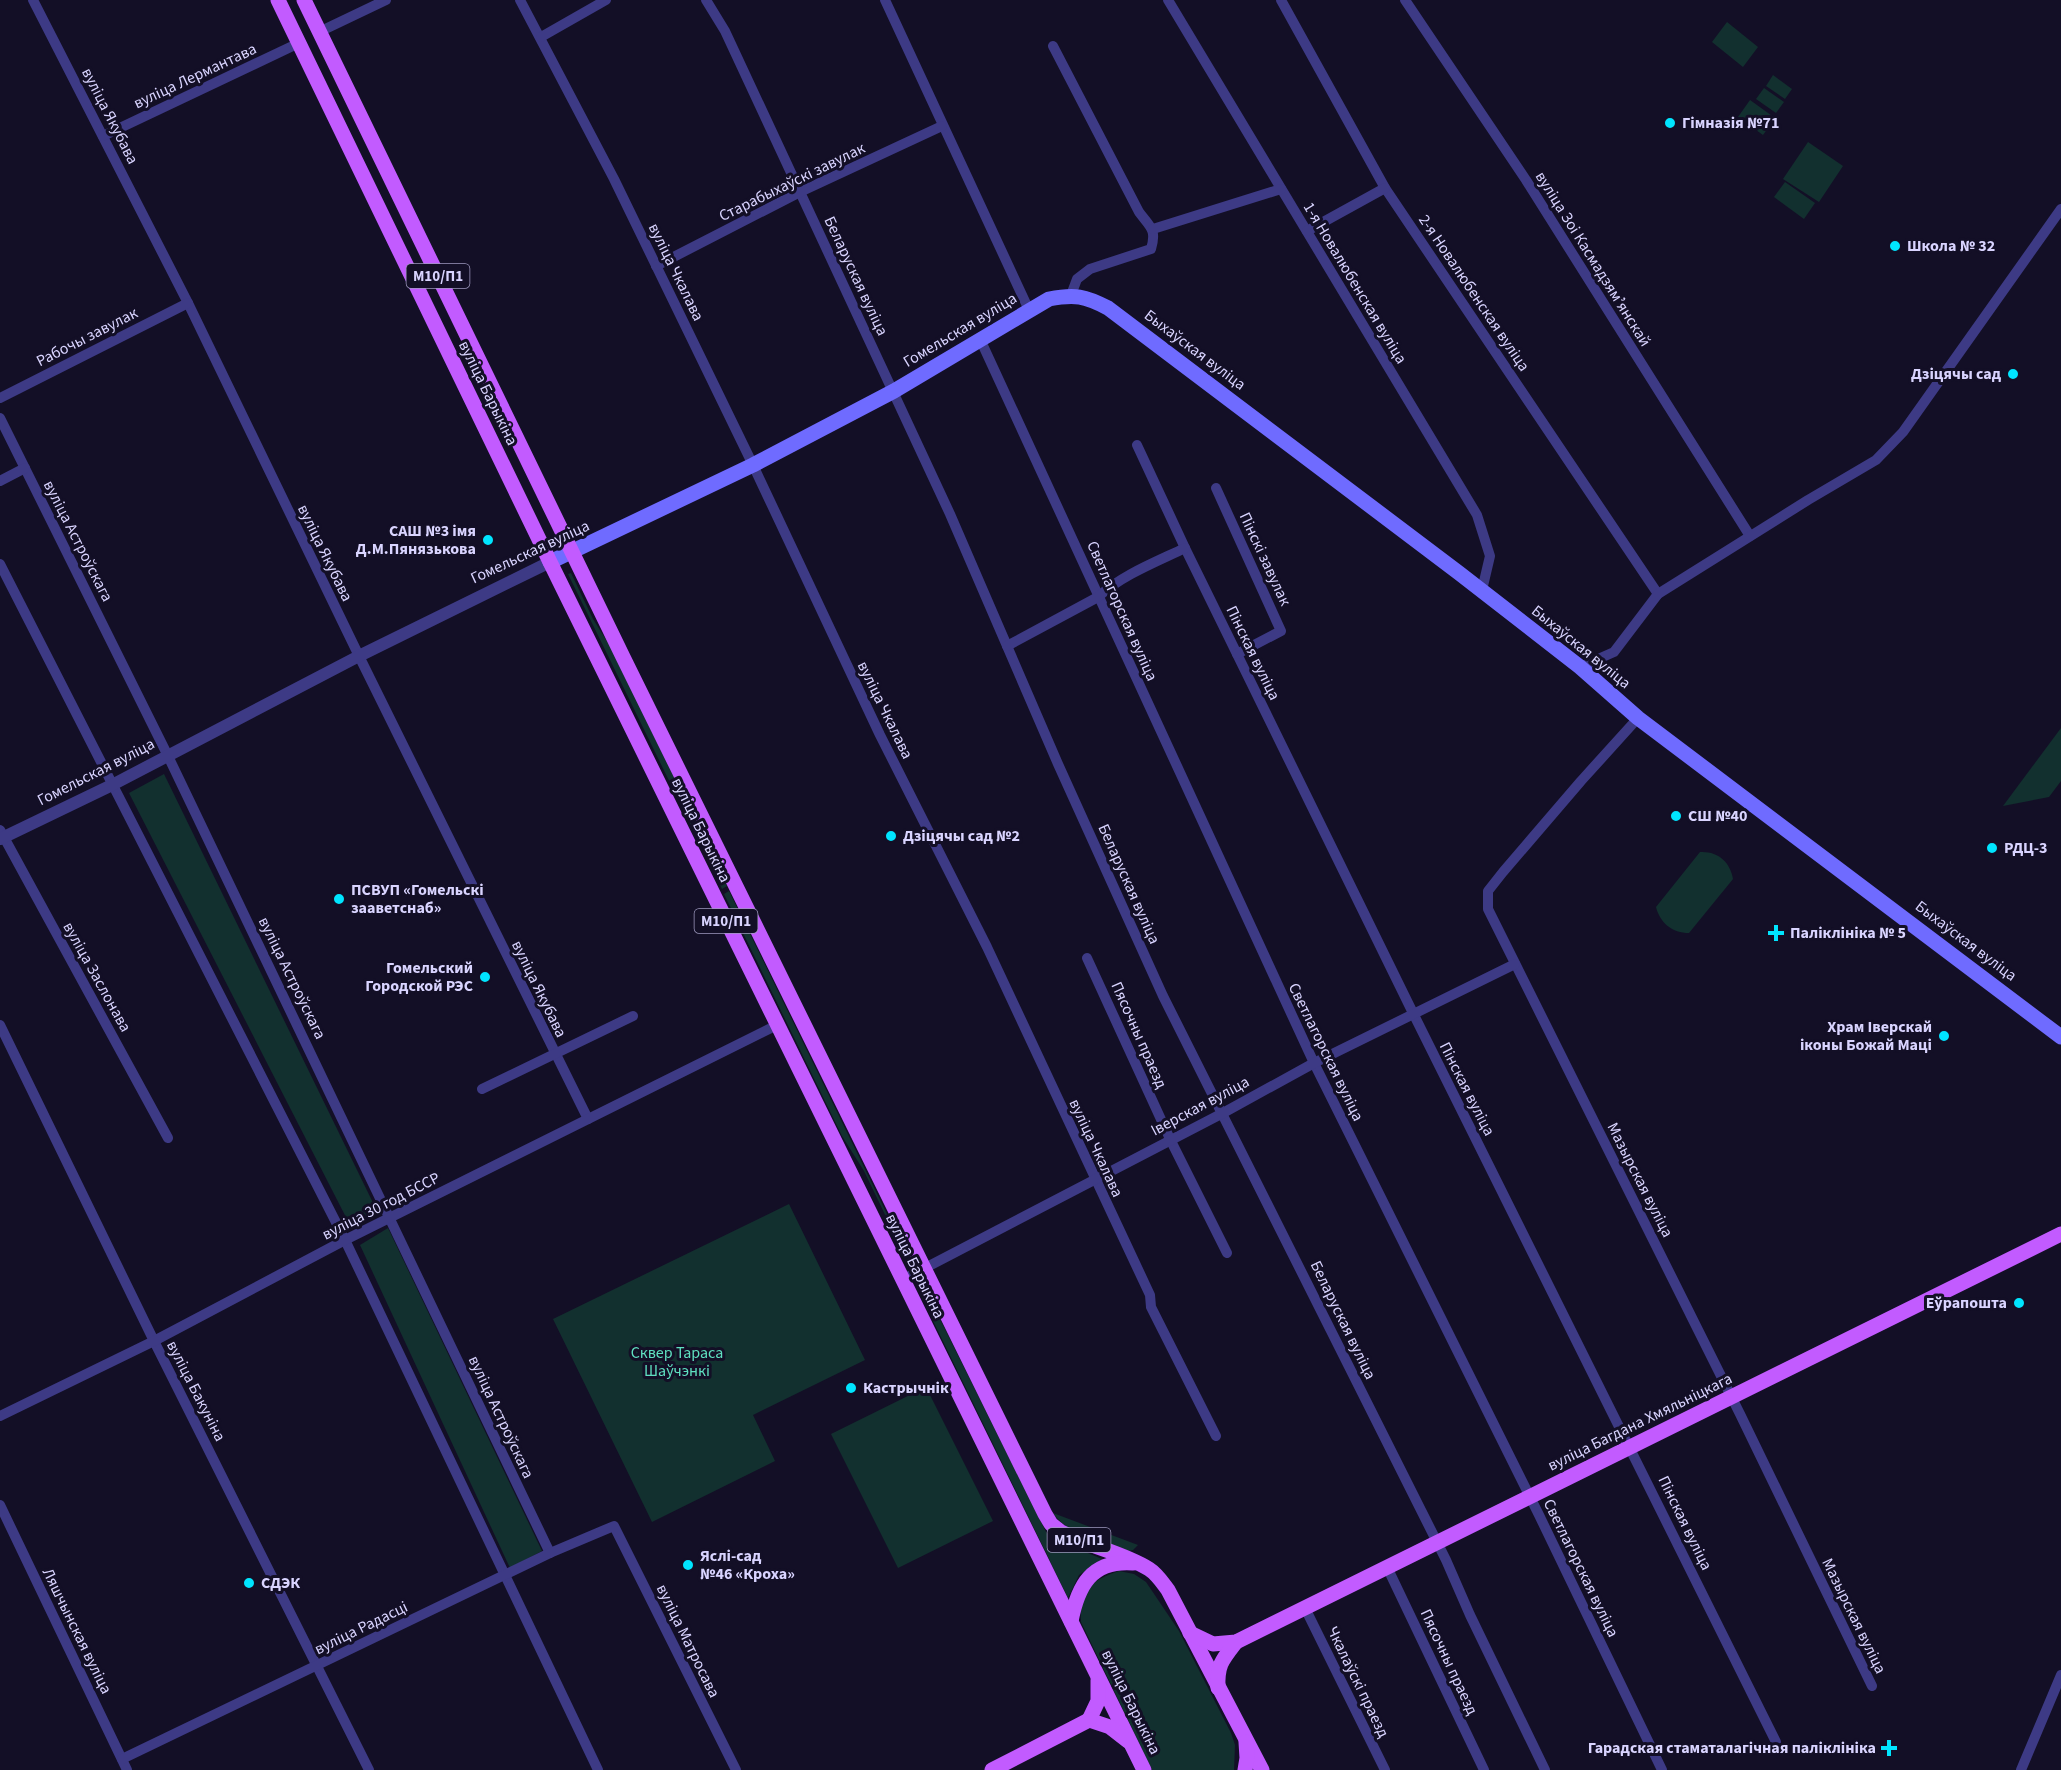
<svg xmlns="http://www.w3.org/2000/svg" width="2061" height="1770" viewBox="0 0 2061 1770" font-family="'Source Sans 3',sans-serif">
<rect width="100%" height="100%" fill="#130f26"/>
<g fill="#12302f">
<polygon points="1727,22 1758,47 1743,67 1712,42"/>
<polygon points="1773,75 1792,89 1785,99 1766,86"/>
<polygon points="1764,88 1784,102 1776,113 1756,99"/>
<polygon points="1750,100 1775,118 1763,135 1738,117"/>
<polygon points="1808,142 1843,166 1819,202 1783,179"/>
<polygon points="1785,182 1815,203 1804,219 1774,197"/>
<polygon points="571,573 593,619 610,646 727,886 722,889 568,574"/>
<polygon points="2061,728 2061,781 2049,797 2003,806"/>
<polygon points="164,774 377,1211 352,1229 129,793"/>
<path d="M 1700,852 C 1718,851 1730,862 1733,879 L 1689,933 C 1672,933 1660,923 1656,907 Z"/>
<polygon points="729,891 907,1255 905,1256 864,1171 842,1136 724,894"/>
<polygon points="789,1204 865,1360 753,1415 775,1461 652,1522 553,1319"/>
<polygon points="388,1228 542,1551 510,1568 360,1245"/>
<polygon points="919,1283 923,1285 1048,1536 1102,1559 1079,1575 1068,1598 917,1288"/>
<polygon points="926,1387 993,1521 898,1568 831,1434"/>
<path d="M 1053,1513 L 1138,1545 L 1133,1550 L 1129,1551 C 1103,1542 1069,1536 1053,1513 Z"/>
<path d="M 1119,1571 L 1134,1574 L 1146,1582 L 1179,1631 L 1231,1733 L 1235,1745 L 1234,1770 L 1152,1770 L 1081,1622 C 1079,1591 1091,1580 1119,1571 Z"/>
</g>
<g fill="none" stroke-linecap="round" stroke-linejoin="round">
<g stroke="#3d3a85" stroke-width="10">
<polyline points="33,0 188,303 359,656 588,1119"/>
<polyline points="520,0 614,179 753,465 880,735 987,947 1150,1295 1151,1307 1216,1436"/>
<polyline points="706,0 725,31 950,514 1058,764 1163,996 1446,1560 1470,1615 1545,1770"/>
<polyline points="885,0 1029,310"/>
<polyline points="1168,0 1477,515 1490,556 1482,590"/>
<polyline points="1281,0 1385,188 1658,594"/>
<polyline points="1405,0 1526,180 1750,536"/>
<polyline points="319,32 386,0"/>
<polyline points="541,37 606,0"/>
<path d="M 1053,46 L 1139,212 C 1150,227 1157,229 1151,249 L 1090,269 L 1077,279 L 1071,295"/>
<polyline points="103,136 299,43"/>
<polyline points="1153,229 1281,189"/>
<polyline points="1307,231 1385,188"/>
<polyline points="656,266 800,192 942,126"/>
<polyline points="980,339 1314,1063 1539,1515 1662,1770"/>
<polyline points="0,398 188,303"/>
<polyline points="0,418 168,756 550,1553"/>
<polyline points="1137,445 1185,548 1413,1013 1776,1742"/>
<polyline points="0,481 25,468"/>
<polyline points="1216,488 1281,631 1237,654"/>
<polyline points="0,564 345,1240 598,1770"/>
<path d="M 1007,646 L 1098,597 C 1122,575 1156,562 1185,548"/>
<polyline points="1580,667 1614,652 1658,594 1808,500 1876,460 1903,432 2061,209"/>
<polyline points="1638,718 1581,781 1503,872 1488,891 1488,909 1740,1414 1872,1686"/>
<polyline points="0,830 168,1138"/>
<polyline points="1087,958 1170,1139 1227,1253"/>
<polyline points="0,1025 154,1341 369,1770"/>
<polyline points="482,1089 633,1016"/>
<polyline points="902,1280 1223,1113 1314,1063 1515,964"/>
<polyline points="0,1416 154,1341 345,1240 777,1025"/>
<polyline points="0,1505 127,1770"/>
<polyline points="1387,1567 1484,1770"/>
<polyline points="1305,1608 1385,1770"/>
<polyline points="122,1759 550,1553 614,1526 736,1770"/>
<polyline points="2021,1770 2061,1675"/>
</g>
<polyline stroke="#3d3a85" stroke-width="12" points="0,839 112,785 359,656 550,562"/>
<path stroke="#6f6bff" stroke-width="15" d="M 550,562 L 753,465 L 894,391 L 1049,299 C 1075,294 1085,296 1108,308 L 1459,573 L 1580,667 L 1638,718 L 2061,1037"/>
<g stroke="#c25bff" stroke-width="15">
<polyline points="278,0 550,562 1144,1770"/>
<path d="M 304,0 L 623,657 L 1045,1514 L 1051,1524 L 1061,1532 C 1088,1546 1124,1553 1149,1569 C 1157,1574 1162,1582 1168,1590 L 1262,1770"/>
<path d="M 1071,1621 C 1078,1586 1091,1560 1133,1563"/>
<polyline points="1190,1633 1213,1644 1236,1642 2061,1234"/>
<path d="M 1218,1688 C 1217,1665 1222,1660 1236,1642"/>
<polyline points="1089,1720 1110,1727 1128,1741"/>
<polyline points="1089,1720 1098,1701 1098,1680"/>
<polyline points="992,1770 1089,1720"/>
<polyline points="1245,1770 1247,1758 1246,1742"/>
</g>
</g>
<g fill="#00e5ff" stroke="#130f26" stroke-width="2">
<circle cx="1670" cy="123" r="6"/>
<circle cx="1895" cy="246" r="6"/>
<circle cx="2013" cy="374" r="6"/>
<circle cx="488" cy="540" r="6"/>
<circle cx="1676" cy="816" r="6"/>
<circle cx="891" cy="836" r="6"/>
<circle cx="1992" cy="848" r="6"/>
<circle cx="339" cy="899" r="6"/>
<path d="M1773 924h6v6h6v6h-6v6h-6v-6h-6v-6h6z"/>
<circle cx="485" cy="977" r="6"/>
<circle cx="1944" cy="1036" r="6"/>
<circle cx="2019" cy="1303" r="6"/>
<circle cx="851" cy="1388" r="6"/>
<circle cx="688" cy="1565" r="6"/>
<circle cx="249" cy="1583" r="6"/>
<path d="M1886 1739h6v6h6v6h-6v6h-6v-6h-6v-6h6z"/>
</g>
<g text-anchor="middle" dominant-baseline="central" stroke-width="6" stroke-linejoin="round" paint-order="stroke">
<g fill="#130f26" stroke="#9e99be" stroke-width="1.5">
<rect x="406.5" y="264" width="63" height="24" rx="4.5"/>
<rect x="694.5" y="909" width="63" height="24" rx="4.5"/>
<rect x="1047.5" y="1528" width="63" height="24" rx="4.5"/>
</g>
<g font-size="15" font-weight="bold" fill="#d9d4ff">
<text x="438" y="276">М10/П1</text>
<text x="726" y="921">М10/П1</text>
<text x="1079" y="1540">М10/П1</text>
</g>
<g font-size="16" fill="#d9d4ff" stroke="#130f26">
<text transform="translate(195 76) rotate(-25)">вуліца Лермантава</text>
<text transform="translate(110 116) rotate(63)">вуліца Якубава</text>
<text transform="translate(792 182) rotate(-26)">Старабыхаўскі завулак</text>
<text transform="translate(1593 259) rotate(58)">вуліца Зоі Касмадзямʼянскай</text>
<text transform="translate(676 272) rotate(64)">вуліца Чкалава</text>
<text transform="translate(856 276) rotate(65)">Беларуская вуліца</text>
<text transform="translate(1355 283) rotate(59)">1-я Новалюбенская вуліца</text>
<text transform="translate(1474 293) rotate(56)">2-я Новалюбенская вуліца</text>
<text transform="translate(960 330) rotate(-31)">Гомельская вуліца</text>
<text transform="translate(87 337) rotate(-27)">Рабочы завулак</text>
<text transform="translate(1195 350) rotate(37)">Быхаўская вуліца</text>
<text transform="translate(488 393) rotate(64)">вуліца Барыкіна</text>
<text transform="translate(78 541) rotate(63)">вуліца Астроўскага</text>
<text transform="translate(530 552) rotate(-25)">Гомельская вуліца</text>
<text transform="translate(325 553) rotate(64)">вуліца Якубава</text>
<text transform="translate(1265 559) rotate(65)">Пінскі завулак</text>
<text transform="translate(1122 611) rotate(66)">Светлагорская вуліца</text>
<text transform="translate(1581 647) rotate(39)">Быхаўская вуліца</text>
<text transform="translate(1253 653) rotate(64)">Пінская вуліца</text>
<text transform="translate(885 710) rotate(64)">вуліца Чкалава</text>
<text transform="translate(96 772) rotate(-27)">Гомельская вуліца</text>
<text transform="translate(701 830) rotate(64)">вуліца Барыкіна</text>
<text transform="translate(1129 884) rotate(66)">Беларуская вуліца</text>
<text transform="translate(1966 941) rotate(37)">Быхаўская вуліца</text>
<text transform="translate(97 977) rotate(61)">вуліца Заслонава</text>
<text transform="translate(292 978) rotate(64)">вуліца Астроўскага</text>
<text transform="translate(539 989) rotate(64)">вуліца Якубава</text>
<text transform="translate(1139 1035) rotate(66)">Пясочны праезд</text>
<text transform="translate(1326 1052) rotate(64)">Светлагорская вуліца</text>
<text transform="translate(1467 1089) rotate(63)">Пінская вуліца</text>
<text transform="translate(1200 1106) rotate(-28)">Іверская вуліца</text>
<text transform="translate(1096 1148) rotate(65)">вуліца Чкалава</text>
<text transform="translate(1640 1180) rotate(63)">Мазырская вуліца</text>
<text transform="translate(381 1206) rotate(-27)">вуліца 30 год БССР</text>
<text transform="translate(915 1266) rotate(64)">вуліца Барыкіна</text>
<text transform="translate(1343 1320) rotate(64)">Беларуская вуліца</text>
<text transform="translate(196 1391) rotate(63)">вуліца Бакуніна</text>
<text transform="translate(501 1417) rotate(65)">вуліца Астроўскага</text>
<text transform="translate(1640 1422) rotate(-26)">вуліца Багдана Хмяльніцкага</text>
<text transform="translate(1685 1523) rotate(64)">Пінская вуліца</text>
<text transform="translate(1581 1568) rotate(64)">Светлагорская вуліца</text>
<text transform="translate(1854 1616) rotate(64)">Мазырская вуліца</text>
<text transform="translate(361 1628) rotate(-26)">вуліца Радасці</text>
<text transform="translate(77 1631) rotate(64)">Ляшчынская вуліца</text>
<text transform="translate(688 1641) rotate(64)">вуліца Матросава</text>
<text transform="translate(1449 1662) rotate(65)">Пясочны праезд</text>
<text transform="translate(1358 1682) rotate(64)">Чкалаўскі праезд</text>
<text transform="translate(1131 1702) rotate(64)">вуліца Барыкіна</text>
</g>
<g font-size="16" font-weight="bold" fill="#d9d4ff" stroke="#130f26" text-anchor="start">
<text x="1682" y="123">Гімназія №71</text>
<text x="1907" y="246">Школа № 32</text>
<text x="2001" y="374" text-anchor="end">Дзіцячы сад</text>
<text x="476" y="531" text-anchor="end">САШ №3 імя<tspan x="476" dy="18">Д.М.Пянязькова</tspan></text>
<text x="1688" y="816">СШ №40</text>
<text x="903" y="836">Дзіцячы сад №2</text>
<text x="2004" y="848">РДЦ-3</text>
<text x="351" y="890">ПСВУП «Гомельскі<tspan x="351" dy="18">зааветснаб»</tspan></text>
<text x="1790" y="933">Паліклініка № 5</text>
<text x="473" y="968" text-anchor="end">Гомельский<tspan x="473" dy="18">Городской РЭС</tspan></text>
<text x="1932" y="1027" text-anchor="end">Храм Іверскай<tspan x="1932" dy="18">іконы Божай Маці</tspan></text>
<text x="2007" y="1303" text-anchor="end">Еўрапошта</text>
<text x="863" y="1388">Кастрычнік</text>
<text x="700" y="1556">Яслі-сад<tspan x="700" dy="18">№46 «Кроха»</tspan></text>
<text x="261" y="1583">СДЭК</text>
<text x="1876" y="1748" text-anchor="end">Гарадская стаматалагічная паліклініка</text>
</g>
<g font-size="16" fill="#5fe0c0" stroke="#130f26">
<text x="677" y="1353">Сквер Тараса<tspan x="677" dy="18">Шаўчэнкі</tspan></text>
</g>
</g>
</svg>
